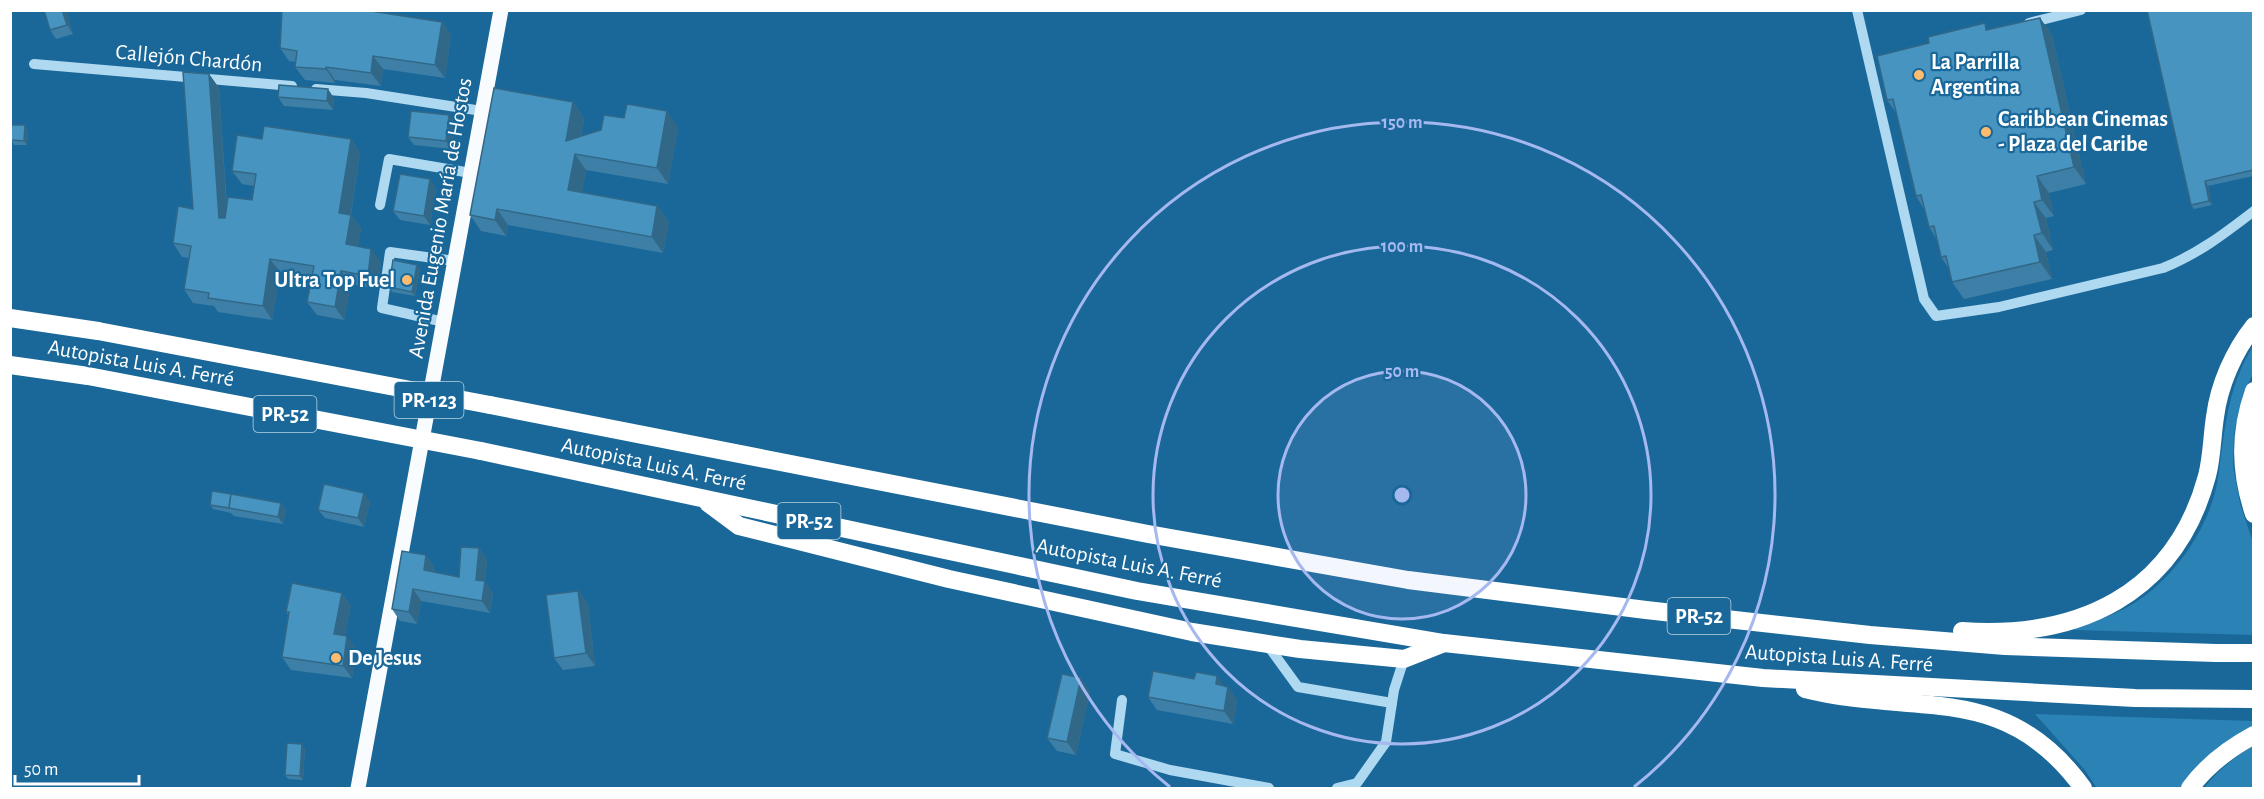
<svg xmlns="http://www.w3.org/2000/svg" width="2264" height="799" viewBox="0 0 2264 799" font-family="'Alegreya Sans',sans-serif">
<rect width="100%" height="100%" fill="#1a6899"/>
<g fill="#2a82b5">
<path d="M 2253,346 L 2253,373 L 2244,394 L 2239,411 L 2234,434 L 2233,465 L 2240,504 L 2253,542 L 2253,635 L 2073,630 C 2090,623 2107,617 2124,609 C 2170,585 2210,530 2218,478 C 2225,430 2227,388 2253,346 Z"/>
<polygon points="2035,714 2253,721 2253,728 2182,788 2097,788 2084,769"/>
<path d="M 2253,745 L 2253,788 L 2204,788 C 2218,770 2235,757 2253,745 Z"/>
</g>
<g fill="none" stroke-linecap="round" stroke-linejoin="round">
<g stroke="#afd9f1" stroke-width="10">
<path d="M 1857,10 L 1924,299 L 1936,316 L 1999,307 L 2163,268 C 2198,254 2224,234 2254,211"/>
<polyline points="2029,23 2081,10"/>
<polyline points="34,64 292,86"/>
<polyline points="316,89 366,93 482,111"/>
<polyline points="380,205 389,159 471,173"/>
<polyline points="444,322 382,308 390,252 455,261"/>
<polyline points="1266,643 1298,687 1392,703"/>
<polyline points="1122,700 1115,754 1170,770 1269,788"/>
<polyline points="1337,788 1357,783 1386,742 1394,690 1404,659"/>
</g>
<polyline stroke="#f9fcff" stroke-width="15" points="358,788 501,10"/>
<g stroke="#fff" stroke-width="18">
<polyline points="10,318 98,331"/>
<polyline points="10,365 88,376"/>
<path d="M 2254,391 C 2239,433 2240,472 2254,514"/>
<polyline points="490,405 1148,534 1408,580 1646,610 1870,635 2005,646 2216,653 2254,653"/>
<polyline points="481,451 1137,591 1444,643 1763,678 2135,698 2254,699"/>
<polyline points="708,503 739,526 949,579 1192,632 1300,649 1404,659 1442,644"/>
<path d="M 1962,631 C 2078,639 2175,595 2207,476 C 2212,457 2212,436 2215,417 C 2219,385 2234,351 2254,326"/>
<path d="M 1805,689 C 1915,717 2004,679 2083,788"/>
<path d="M 2190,788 C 2207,765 2228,749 2254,735"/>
</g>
<g stroke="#fff" stroke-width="18">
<polyline points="98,331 490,405"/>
<polyline points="88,376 481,451"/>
</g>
</g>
<g fill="#3d7fa6">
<polygon points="44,10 66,10 73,34 56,39 50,30"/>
<polygon points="2253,10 2253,176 2208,186 2212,205 2194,209 2191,205"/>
<polygon points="382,13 442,22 451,35 445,78 383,69 381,86 335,80 335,83 305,80 295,67 296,62 289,61 280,48"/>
<polygon points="2040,18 2052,35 2086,184 2049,193 2054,216 2046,218 2053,250 2046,252 2052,279 1964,299 1952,282 1949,269 1941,257 1936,238 1929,227 1924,209 1916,196 1896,113 1887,100 1989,29"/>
<polygon points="209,74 219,88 227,208 252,200 254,186 242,184 232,171 262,139 351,139 360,153 351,215 361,228 358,246 381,262 377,289 351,284 344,320 317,315 307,302 312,278 280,272 272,320 218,312 214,306 193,303 184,289 189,258 182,257 173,243 193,209"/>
<polygon points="278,97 334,98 333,110 284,106"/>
<polygon points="573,102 584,118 581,136 678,127 668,184 586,170 582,192 657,206 669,222 663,253 508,225 506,236 481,231 470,215"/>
<polygon points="449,115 455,123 452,149 414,145 408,137"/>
<polygon points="28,130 27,145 14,145 11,140"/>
<polygon points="436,188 430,225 400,220 393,211"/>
<polygon points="417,265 420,269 415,296 392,292 389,287"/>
<polygon points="370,502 364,527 325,518 318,510"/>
<polygon points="281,503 286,510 283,524 234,516 231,513 213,509 210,505"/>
<polygon points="479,548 487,560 485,581 493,593 490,613 421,601 417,624 400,621 392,609 426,555 434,567 434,572 459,577"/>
<polygon points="578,591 588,604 595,666 563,670 554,658"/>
<polygon points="342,593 351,606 345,635 356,649 352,678 291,670 282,657 288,615 286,612"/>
<polygon points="1224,686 1228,687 1237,700 1233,724 1157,710 1148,697"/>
<polygon points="1090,691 1076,755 1057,751 1047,738"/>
<polygon points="305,748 303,780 288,779 285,775"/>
</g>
<g fill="#326887">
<polygon points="62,10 66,10 73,34 67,25"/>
<polygon points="371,10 382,10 380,25"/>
<polygon points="2040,18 2052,35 2086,184 2074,167"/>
<polygon points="442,22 451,35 445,78 435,65"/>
<polygon points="373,56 383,69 381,86 371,73"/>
<polygon points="326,67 335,80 335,83 326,69"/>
<polygon points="209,74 219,88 228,231 219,218"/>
<polygon points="328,89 334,98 333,110 327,101"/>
<polygon points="573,102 584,118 578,154 566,141"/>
<polygon points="667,111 678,127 668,184 657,168"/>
<polygon points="449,115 455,123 452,149 446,141"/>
<polygon points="25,125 28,130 27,145 24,141"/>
<polygon points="351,139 360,153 349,226 339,213"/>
<polygon points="575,154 586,170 580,206 568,190"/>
<polygon points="2037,176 2049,193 2054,216 2042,200"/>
<polygon points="430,179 436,188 430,225 424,216"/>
<polygon points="2205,181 2208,186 2212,205 2209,201"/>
<polygon points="2034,202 2046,218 2053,250 2042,233"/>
<polygon points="657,206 669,222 663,253 652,237"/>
<polygon points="497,209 508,225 506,236 495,220"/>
<polygon points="351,215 361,228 356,258 346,244"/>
<polygon points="2034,235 2046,252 2052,279 2040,262"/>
<polygon points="371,249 381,262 377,289 368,276"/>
<polygon points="270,259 280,272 272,320 263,306"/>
<polygon points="417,265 420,269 415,296 412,292"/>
<polygon points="341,271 351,284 344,320 335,307"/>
<polygon points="364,493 370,502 364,527 358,518"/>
<polygon points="281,503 286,510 283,524 278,517"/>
<polygon points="479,548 487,560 485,583 485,581 493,593 490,613 482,601 476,580"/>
<polygon points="426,555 434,567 432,582 424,570"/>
<polygon points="413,589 421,601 417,624 409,612"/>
<polygon points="578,591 588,604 595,666 586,653"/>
<polygon points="342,593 351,606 343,647 334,634"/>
<polygon points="347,636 356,649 352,678 343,666"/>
<polygon points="1217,676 1226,689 1216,684"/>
<polygon points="1081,678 1090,691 1076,755 1067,742"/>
<polygon points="1228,687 1237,700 1233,724 1224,711"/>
<polygon points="302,744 305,748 303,780 300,776"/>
</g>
<g fill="#4794c1" stroke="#326887" stroke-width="1.5">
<polygon points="44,10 62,10 67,25 50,30"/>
<polygon points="282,10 371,10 371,11 442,22 435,65 373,56 371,73 326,67 326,69 295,67 297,51 280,48"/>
<polygon points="2147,10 2253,10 2253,170 2205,181 2209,201 2191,205"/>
<polygon points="2040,18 2074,167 2037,176 2042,200 2034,202 2042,233 2034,235 2040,262 1952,282 1946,256 1941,257 1934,226 1929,227 1921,195 1916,196 1893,99 1887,100 1877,56 1929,43 1928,37 1985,23 1986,30"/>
<polygon points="183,72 209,74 219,218 225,218 228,197 252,200 256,174 232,171 237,135 262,139 264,126 351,139 339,213 351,215 346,244 371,249 368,276 341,271 335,307 307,302 314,266 270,259 263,306 208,298 209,293 184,289 191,246 173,243 178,206 193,209"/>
<polygon points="279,85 328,89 327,101 278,97"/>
<polygon points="494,88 573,102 566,141 601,130 604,115 624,118 627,104 667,111 657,168 575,154 568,190 657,206 652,237 497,209 495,220 470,215"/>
<polygon points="411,111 449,115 446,141 408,137"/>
<polygon points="11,125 25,125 24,141 11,140"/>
<polygon points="400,174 430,179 424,216 393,211"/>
<polygon points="393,260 417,265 412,292 389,287"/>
<polygon points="324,484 364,493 358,518 318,510"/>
<polygon points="212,491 231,494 229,508 210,505"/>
<polygon points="231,494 281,503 278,517 229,508"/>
<polygon points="461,547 479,548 476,580 485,581 482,601 413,589 409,612 392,609 402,551 426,555 424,570 459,577"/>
<polygon points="292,583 342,593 334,634 347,636 343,666 282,657 289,612 286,612"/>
<polygon points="578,591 586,653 554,658 546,595"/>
<polygon points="1153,671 1194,679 1196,672 1217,676 1216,684 1228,687 1224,711 1148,697"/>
<polygon points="1062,674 1081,678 1067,742 1047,738"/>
<polygon points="287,743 302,744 300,776 285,775"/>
</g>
<circle cx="1402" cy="495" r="124" fill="#a5b8ef" fill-opacity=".12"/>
<g fill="none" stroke="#a5b8ef" stroke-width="3">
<circle cx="1402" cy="495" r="124"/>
<circle cx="1402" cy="495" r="249"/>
<path d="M1170 787A373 373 0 1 1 1634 787"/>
</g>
<g fill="#ffbc6f" stroke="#1a6899" stroke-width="2">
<circle cx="1919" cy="75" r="6"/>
<circle cx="1986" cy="132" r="6"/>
<circle cx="407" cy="280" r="6"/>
<circle cx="336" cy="658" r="6"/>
</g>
<g text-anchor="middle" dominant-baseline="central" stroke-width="4.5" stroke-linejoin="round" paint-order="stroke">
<g fill="#1a6899" stroke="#bad2e0" stroke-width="1.5">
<rect x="394.5" y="382" width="69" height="36" rx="4.5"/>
<rect x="253.5" y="396" width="63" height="36" rx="4.5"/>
<rect x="777.5" y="503" width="63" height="36" rx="4.5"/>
<rect x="1667.5" y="598" width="63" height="36" rx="4.5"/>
</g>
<g font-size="21" font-weight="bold" fill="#fff">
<text x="429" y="400">PR-123</text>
<text x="285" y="414">PR-52</text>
<text x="809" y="521">PR-52</text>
<text x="1699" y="616">PR-52</text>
</g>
<g font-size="22" fill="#fff" stroke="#1a6899">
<text transform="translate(189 58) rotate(5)">Callejón Chardón</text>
<text transform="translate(440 218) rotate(-80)">Avenida Eugenio María de Hostos</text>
<text transform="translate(141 363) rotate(10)">Autopista Luis A. Ferré</text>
<text transform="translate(654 464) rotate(12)">Autopista Luis A. Ferré</text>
<text transform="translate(1129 563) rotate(11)">Autopista Luis A. Ferré</text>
<text transform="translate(1839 658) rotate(4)">Autopista Luis A. Ferré</text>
</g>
<g font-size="22" font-weight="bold" fill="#fff" stroke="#1a6899" text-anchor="start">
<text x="1931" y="62">La Parrilla<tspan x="1931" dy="25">Argentina</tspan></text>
<text x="1998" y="119">Caribbean Cinemas<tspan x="1998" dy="25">- Plaza del Caribe</tspan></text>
<text x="395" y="280" text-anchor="end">Ultra Top Fuel</text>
<text x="348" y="658">De Jesus</text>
</g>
</g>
<circle cx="1402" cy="495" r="9" fill="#a5b8ef" stroke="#1a6899" stroke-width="3"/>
<g font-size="18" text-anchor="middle" font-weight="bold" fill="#a5b8ef" stroke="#1a6899" stroke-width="4.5" stroke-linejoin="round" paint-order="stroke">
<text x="1402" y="128">150 m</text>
<text x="1402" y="252">100 m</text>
<text x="1402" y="377">50 m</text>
</g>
<rect width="2264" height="799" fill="none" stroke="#ffffff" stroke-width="24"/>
<path d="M15 775v9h124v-9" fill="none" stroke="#ffffff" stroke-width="3"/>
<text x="24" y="775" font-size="18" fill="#ffffff" stroke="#1a6899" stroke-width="4.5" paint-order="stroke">50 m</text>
</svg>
